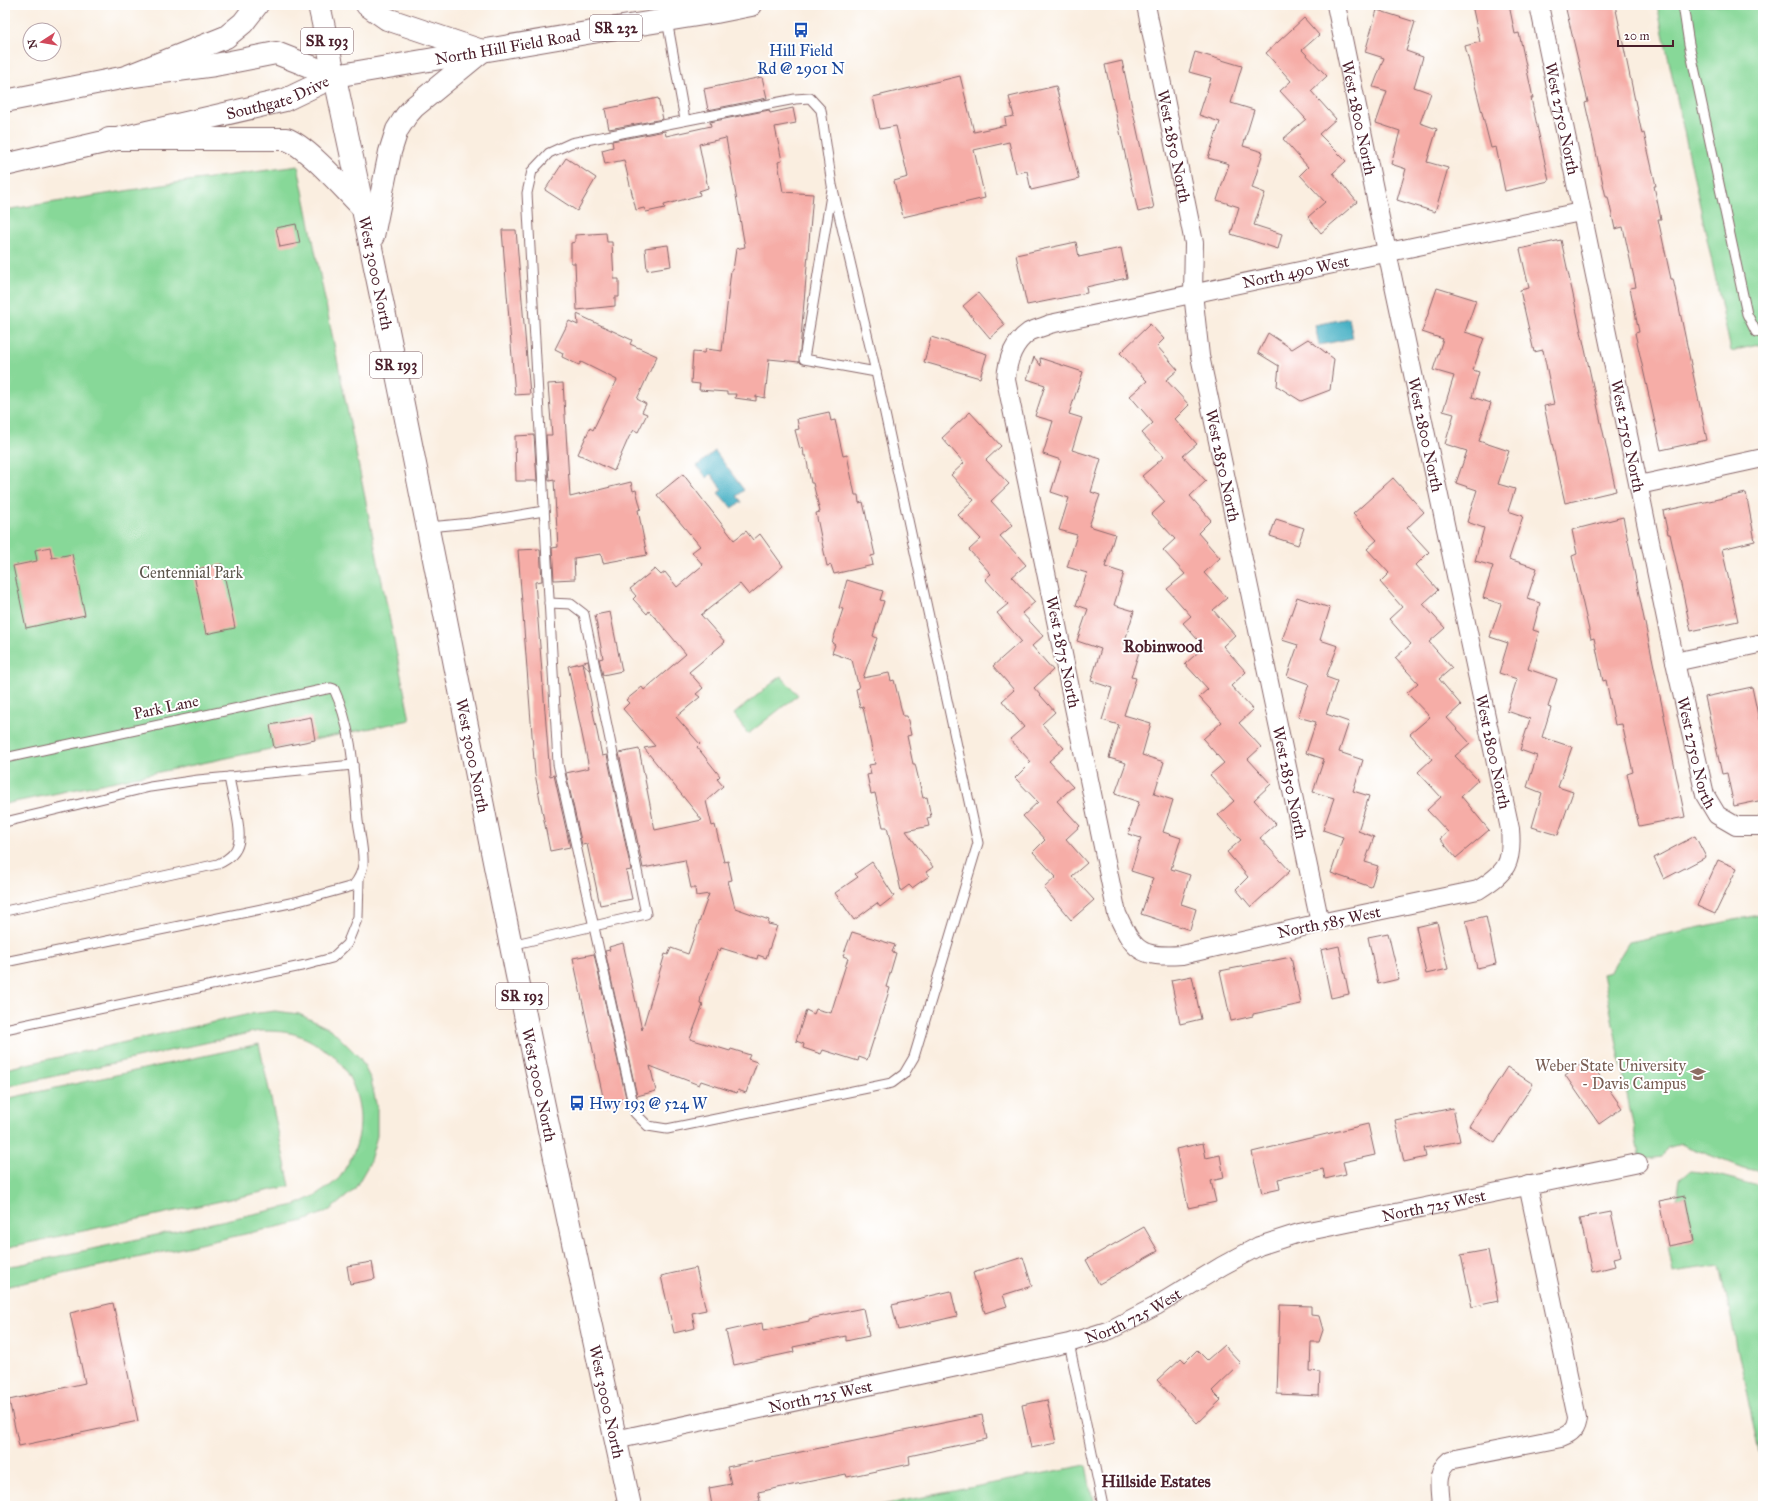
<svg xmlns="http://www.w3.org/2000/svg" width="1768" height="1511" viewBox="0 0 1768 1511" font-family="'IM FELL Great Primer',serif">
<rect width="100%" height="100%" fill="#fff"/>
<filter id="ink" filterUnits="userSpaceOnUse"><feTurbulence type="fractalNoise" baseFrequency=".025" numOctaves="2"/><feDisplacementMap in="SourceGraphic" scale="8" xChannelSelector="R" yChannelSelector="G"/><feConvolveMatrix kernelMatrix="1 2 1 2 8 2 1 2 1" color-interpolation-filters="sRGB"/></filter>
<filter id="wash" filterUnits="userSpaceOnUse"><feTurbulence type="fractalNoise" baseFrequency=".012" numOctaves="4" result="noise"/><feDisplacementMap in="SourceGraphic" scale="16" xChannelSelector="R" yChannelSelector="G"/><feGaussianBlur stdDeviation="0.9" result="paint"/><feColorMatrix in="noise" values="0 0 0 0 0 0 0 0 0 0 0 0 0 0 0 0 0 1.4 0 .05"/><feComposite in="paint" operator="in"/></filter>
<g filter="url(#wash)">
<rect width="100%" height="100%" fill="#faeee0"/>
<g fill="#87d898" stroke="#687c62">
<polygon points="1657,5 1763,5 1763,344 1731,351"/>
<polygon points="298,166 410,720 5,804 5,210 188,181"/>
<polygon points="781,676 798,695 748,734 734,714"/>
<polygon points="1763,914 1763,1172 1743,1168 1681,1144 1667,1148 1662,1157 1640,1160 1603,973 1611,971 1629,942"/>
<path d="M 275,1011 L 299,1014 L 332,1030 L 360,1058 L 371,1080 L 377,1108 L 377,1136 L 369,1164 L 354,1190 L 330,1210 L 304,1221 L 5,1287 L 5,1266 L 18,1265 L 295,1205 C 310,1199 325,1191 337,1180 C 341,1177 344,1170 347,1165 C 369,1131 362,1086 334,1056 C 331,1053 326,1050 322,1048 C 299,1032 286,1031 259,1031 L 5,1087 L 5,1069 L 250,1014 Z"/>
<polygon points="259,1044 290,1186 5,1248 5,1099"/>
<polygon points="1690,1171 1709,1173 1763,1187 1763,1472 1720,1265 1673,1272 1668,1246 1694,1241 1685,1196 1677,1198 1680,1179"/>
<polygon points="1086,1465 1094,1506 877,1506"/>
</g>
<g fill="#47b1c5" stroke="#486878">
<polygon points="1349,318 1353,338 1319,345 1315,325"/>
<polygon points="715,451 744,490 737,496 742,502 732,508 718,493 722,490 711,474 707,478 697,466"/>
</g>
<g id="blocks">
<g fill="#f6ada7">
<polygon points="1472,5 1509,5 1515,34 1519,33 1533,98 1531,98 1549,181 1505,191 1496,147 1491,148 1465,46 1480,42"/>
<polygon points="1565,5 1615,5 1642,134 1644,133 1656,186 1654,186 1661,219 1658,219 1671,279 1673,279 1707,440 1661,450 1635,333 1639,332 1630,288 1636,287 1623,227 1615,229 1608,197 1606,197 1585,103 1588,102"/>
<polygon points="1377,10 1415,22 1406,51 1423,57 1414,87 1431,93 1420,123 1437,129 1427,162 1448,168 1435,212 1397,200 1406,169 1391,164 1400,131 1376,123 1387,91 1373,87 1384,58 1365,52"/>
<polygon points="1304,18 1319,35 1302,50 1327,76 1311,91 1336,119 1319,134 1346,161 1333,173 1357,202 1321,233 1308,217 1325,202 1300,175 1308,167 1283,139 1306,119 1280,91 1291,81 1266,53"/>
<polygon points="1195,52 1242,66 1231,103 1254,110 1243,146 1263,152 1252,188 1265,193 1254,225 1282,234 1278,249 1231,234 1239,207 1217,200 1229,164 1208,158 1220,122 1199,115 1211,78 1189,72"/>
<polygon points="1122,61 1154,208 1138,212 1105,65"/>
<polygon points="960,76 974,132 1006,125 1005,118 1014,116 1009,97 1056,86 1079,179 1031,190 1027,171 1016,173 1009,142 974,150 985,198 903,217 894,181 908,177 896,126 880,129 873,97"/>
<polygon points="762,77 767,98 708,110 704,89"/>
<polygon points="658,98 663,119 609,129 605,109"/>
<polygon points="793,108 796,123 775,127 782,161 778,162 783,192 813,194 799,362 769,359 765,398 756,396 756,401 735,398 736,394 727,394 727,392 699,390 700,384 691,383 693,352 704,353 706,349 722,351 731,270 733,270 736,249 745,247 726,138 699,144 708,188 699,191 700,195 664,205 665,208 646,212 644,208 636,210 624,160 605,164 602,150 613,147 612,141 665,131 666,136 711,126 710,122 769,110 770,113"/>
<polygon points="566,158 596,178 577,211 545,190"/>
<polygon points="296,224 300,243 280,247 276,228"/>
<polygon points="502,230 516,230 530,394 515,395"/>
<polygon points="606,233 607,242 612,242 614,279 619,279 619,297 615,297 615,306 577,310 575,263 571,263 571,243 575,242 575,235"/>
<polygon points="1561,240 1616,491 1565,503 1544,406 1554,404 1543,350 1534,352 1520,290 1529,288 1520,249"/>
<polygon points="1076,242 1079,257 1121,248 1127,278 1086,287 1087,293 1027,305 1016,255"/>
<polygon points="668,245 671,266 647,270 645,248"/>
<polygon points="1437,288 1476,300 1465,332 1484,338 1473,370 1479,372 1472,397 1491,403 1479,441 1509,451 1498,484 1515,489 1508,511 1523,516 1509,559 1537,568 1527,599 1540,603 1533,630 1539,632 1528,669 1557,679 1548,707 1551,708 1542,737 1572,747 1558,787 1573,792 1558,835 1532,827 1542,793 1527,787 1537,756 1520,750 1530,719 1507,711 1517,679 1499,673 1508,643 1490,637 1501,604 1483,598 1493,566 1475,561 1484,528 1467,522 1477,490 1456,483 1467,451 1445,444 1454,414 1443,411 1454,376 1433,370 1443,339 1422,332"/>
<polygon points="978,293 1005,325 990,338 963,306"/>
<polygon points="577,314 632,340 630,344 657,356 637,399 646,404 642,412 647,414 638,432 634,430 629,437 614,471 578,454 590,428 593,430 617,380 581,362 579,365 562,357 563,353 555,349 569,321 578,325"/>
<polygon points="1150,324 1164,339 1157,346 1178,370 1166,380 1189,405 1175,419 1197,444 1183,456 1206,481 1190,496 1211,520 1198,533 1220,558 1204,573 1227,598 1213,610 1235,635 1223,646 1246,672 1231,686 1253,710 1239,723 1261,747 1248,759 1271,784 1254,800 1276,824 1260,838 1290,871 1251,907 1236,889 1248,877 1227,852 1241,840 1218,815 1234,801 1210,775 1224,763 1203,739 1222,722 1199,697 1208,689 1185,664 1204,647 1183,623 1191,616 1167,589 1185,574 1163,550 1175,539 1152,514 1165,502 1142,476 1164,457 1142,433 1153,423 1130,396 1147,381 1120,353"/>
<polygon points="1268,333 1292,349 1308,339 1334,359 1330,390 1301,401 1277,386 1279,366 1258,353"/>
<polygon points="931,337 987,354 980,378 924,362"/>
<polygon points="1034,357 1041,366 1040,358 1083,372 1069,414 1082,418 1072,450 1101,459 1091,492 1100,495 1089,526 1115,534 1105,567 1124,573 1114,605 1134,611 1124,644 1140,649 1131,677 1136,678 1124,715 1151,723 1142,755 1164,762 1154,794 1173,800 1163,832 1181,838 1171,869 1190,875 1181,904 1196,909 1190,930 1141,914 1153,878 1131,871 1141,838 1128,834 1139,802 1115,794 1126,763 1109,758 1119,725 1102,720 1112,688 1091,681 1101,649 1077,641 1088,609 1076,605 1087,573 1067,567 1077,535 1059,530 1069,498 1051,492 1061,460 1043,454 1053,421 1035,416 1045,385 1027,379"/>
<polygon points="563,383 570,497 631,482 633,491 636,490 641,509 638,510 647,555 603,563 601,554 574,558 575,579 554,580 552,548 558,547 554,480 549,481 546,435 552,435 548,384"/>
<polygon points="829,412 831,421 835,420 843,456 847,455 855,495 858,495 859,503 863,502 875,555 871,556 873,565 834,574 831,565 827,566 816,513 820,512 813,483 811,483 806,456 804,456 803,448 800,449 795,430 799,429 797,419"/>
<polygon points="970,412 1001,446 986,460 1009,484 991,501 1013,525 1000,536 1026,565 1012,577 1035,602 1022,613 1043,636 1032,646 1053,670 1034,688 1055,712 1042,724 1064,748 1049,761 1073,787 1057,801 1080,826 1066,839 1087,863 1072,876 1094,900 1071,920 1044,888 1056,877 1033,852 1045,840 1023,816 1038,802 1015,778 1031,762 1010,739 1024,727 1002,701 1014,690 993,666 1021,641 997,613 1008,604 985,579 991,574 969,550 981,539 958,515 974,500 951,475 964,463 942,438"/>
<polygon points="534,435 537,481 516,481 515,436"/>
<polygon points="683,474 734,540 746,531 753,540 760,534 783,566 749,595 740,584 701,615 725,642 689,672 703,688 696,694 700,697 676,717 700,744 697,747 720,776 717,779 723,786 706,801 712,826 715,825 724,862 728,861 732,880 728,881 735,908 769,920 768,924 777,926 766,958 758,955 757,959 721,948 720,951 718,950 701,996 700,1004 703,1005 690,1039 730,1051 731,1049 750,1055 748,1059 757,1062 746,1093 738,1090 737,1093 701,1081 699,1085 650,1066 656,1091 637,1096 605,951 610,950 609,947 623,943 642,1030 665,954 668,955 671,948 688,954 709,894 696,896 695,888 691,888 685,860 643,868 619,753 639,749 655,830 702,820 644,748 655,746 623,709 629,703 626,700 642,687 644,690 686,654 656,618 655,618 649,611 647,614 633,599 636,596 630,589 655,569 661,575 665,572 677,587 703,565 692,552 700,546 657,495"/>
<polygon points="1393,478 1424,512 1407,528 1429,552 1416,565 1438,590 1423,604 1445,628 1429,642 1452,668 1439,679 1461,705 1447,718 1470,743 1455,756 1478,780 1461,796 1489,830 1456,858 1440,839 1448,832 1427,810 1441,797 1418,772 1432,759 1410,734 1430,717 1407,693 1418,683 1395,658 1411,644 1389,619 1402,607 1380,582 1389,573 1367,549 1377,540 1353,514"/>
<polygon points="1746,493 1755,541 1722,549 1738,621 1691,631 1670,534 1668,534 1663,511"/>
<polygon points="1623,517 1685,817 1639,826 1627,774 1633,772 1622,724 1615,725 1606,680 1603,681 1594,638 1591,639 1572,556 1577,554 1572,530"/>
<polygon points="1276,519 1304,528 1298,545 1270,536"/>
<polygon points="50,547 52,558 72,554 85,615 26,628 13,566 37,561 35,550"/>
<polygon points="540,549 542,581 535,582 550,776 554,775 570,847 550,851 535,774 518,550"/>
<polygon points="222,564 235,628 206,634 193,570"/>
<polygon points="847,580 883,591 880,600 884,601 873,636 877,638 863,678 889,673 891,681 894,680 903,716 907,716 911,735 907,736 913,764 915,764 923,798 927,797 931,817 927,818 929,826 906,831 933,867 926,872 929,876 912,888 909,885 901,891 887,827 883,827 875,793 871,794 867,775 871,774 869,765 875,764 863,707 860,708 856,689 859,688 852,660 832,653 835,645 832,643 843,609 839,608"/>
<polygon points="1297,597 1330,608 1320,640 1338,646 1326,677 1337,681 1326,714 1349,722 1339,752 1363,760 1353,791 1369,796 1358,831 1374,837 1365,862 1378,866 1371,887 1331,873 1343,837 1323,830 1334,798 1313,792 1324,759 1306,753 1316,722 1298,717 1309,684 1287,676 1298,645 1282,640"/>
<polygon points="610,612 622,671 603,675 599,659 603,658 595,615"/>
<polygon points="588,661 590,671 583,663 602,756 607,755 631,870 626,871 632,899 600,905 587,844 582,845 566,773 589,768 568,666"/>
<polygon points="1752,687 1759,720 1763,719 1763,800 1734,806 1727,773 1722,774 1705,697"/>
<polygon points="311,717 315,740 274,748 270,725"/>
<polygon points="1695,836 1706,857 1664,879 1654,858"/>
<polygon points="1718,860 1737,868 1715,914 1697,906"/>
<polygon points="872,862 894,896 880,907 877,903 854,920 835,893 858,877 855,874"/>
<polygon points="1486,916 1496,964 1477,968 1466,921"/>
<polygon points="1437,922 1448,969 1426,974 1416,927"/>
<polygon points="852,932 895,945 892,952 896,953 886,987 890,988 867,1060 859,1057 858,1061 823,1050 821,1054 803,1048 804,1044 796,1041 806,1010 814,1014 816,1009 831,1013 848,958 843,956"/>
<polygon points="1388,933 1399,979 1378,984 1368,937"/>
<polygon points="1339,946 1349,994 1331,998 1321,950"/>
<polygon points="594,954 626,1098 620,1100 620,1102 605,1106 573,958"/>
<polygon points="1291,957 1301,1004 1253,1014 1253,1016 1231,1021 1220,971"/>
<polygon points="1192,976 1201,1019 1180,1024 1171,980"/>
<polygon points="1588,1059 1622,1108 1599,1124 1565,1075"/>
<polygon points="1507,1067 1533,1084 1495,1143 1469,1126"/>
<polygon points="1453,1108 1460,1141 1424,1148 1426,1157 1404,1162 1395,1120"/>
<polygon points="1368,1124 1375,1155 1343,1162 1346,1174 1325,1179 1323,1169 1278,1179 1280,1189 1262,1193 1252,1152"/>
<polygon points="1203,1143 1206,1158 1220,1155 1224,1178 1211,1181 1216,1202 1188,1208 1176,1149"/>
<polygon points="1685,1196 1694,1241 1668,1246 1659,1201"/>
<polygon points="1611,1212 1621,1257 1613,1259 1615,1266 1592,1272 1580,1218"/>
<polygon points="1144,1227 1158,1251 1099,1284 1086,1260"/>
<polygon points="1488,1250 1498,1301 1472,1307 1461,1255"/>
<polygon points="1023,1257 1032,1286 1003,1295 1007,1306 985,1313 973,1273"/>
<polygon points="372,1262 375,1279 350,1284 347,1266"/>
<polygon points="696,1268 706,1310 692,1313 695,1328 674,1333 661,1276"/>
<polygon points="951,1291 957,1316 898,1330 892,1305"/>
<polygon points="113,1303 138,1421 19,1446 9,1400 85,1383 70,1313"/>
<polygon points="1280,1305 1311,1306 1311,1315 1319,1316 1323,1330 1319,1342 1311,1342 1310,1371 1320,1372 1319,1396 1277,1394"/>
<polygon points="863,1308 869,1336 846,1341 846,1336 793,1347 794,1352 734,1365 726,1331 762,1323 763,1331 809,1321 809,1319"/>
<polygon points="1224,1345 1241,1363 1212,1391 1221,1400 1197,1423 1157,1380 1181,1358 1185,1362 1197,1350 1207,1360"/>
<polygon points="1047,1400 1056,1443 1031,1448 1022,1405"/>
<polygon points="982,1415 987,1439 909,1456 910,1464 847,1477 846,1474 758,1492 760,1501 735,1506 712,1506 709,1488 731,1484 727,1467"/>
</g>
</g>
</g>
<g filter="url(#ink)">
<use href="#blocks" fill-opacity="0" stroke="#88676a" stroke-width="1"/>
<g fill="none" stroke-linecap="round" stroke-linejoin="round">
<g stroke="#88676a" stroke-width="11">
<g id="service">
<polyline points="1683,5 1689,44 1747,314 1756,332 1763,333"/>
<polyline points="667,20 685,120"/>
<polygon points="810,98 821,110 832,185 876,372 978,843 914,1057 904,1074 892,1083 667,1129 648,1126 635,1113 558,764 527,193 532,171 549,153 571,143 795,99"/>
<polyline points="832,189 804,359 876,372"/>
<polyline points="429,527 471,523 544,511"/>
<path d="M 5,758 L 331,688 L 334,689 C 353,729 354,777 358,821 C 360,835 364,851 363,864 C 362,873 359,879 353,886 L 295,902 L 5,962"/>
<polyline points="5,822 150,787 198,780 353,765"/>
<path d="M 5,911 L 218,864 C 244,853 241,835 236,811 C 234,800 231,789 229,777"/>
<polyline points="511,945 646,914 584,614 571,604 549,603"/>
<polyline points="5,1029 306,965 332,958 347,944 358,917 359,879"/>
<polyline points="1069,1343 1103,1506"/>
</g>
</g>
<g stroke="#88676a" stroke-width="20">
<g id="minor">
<path id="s1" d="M 1146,5 L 1194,243 L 1193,293 L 1200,356 L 1320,923"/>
<path id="s2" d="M 1336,5 L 1387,252 L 1510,829 C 1513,863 1507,872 1478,890 L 1320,923 L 1182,955 C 1140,958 1134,951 1117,914 L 1006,380 C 1007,362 1013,343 1029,332 C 1035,329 1044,327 1050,324 C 1222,286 1394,251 1566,215 L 1581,212"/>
<path id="s3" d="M 1539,5 L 1675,662 L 1705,795 L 1717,815 L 1736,826 L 1763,826"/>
<polyline points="1639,485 1763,458"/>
<polyline points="1675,662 1763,643"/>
<path id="s4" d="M 615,1440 L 1069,1343 L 1110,1330 L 1156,1306 L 1222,1266 L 1259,1246 L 1299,1233 L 1638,1163"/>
<path d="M 1441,1506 C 1440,1488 1435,1472 1450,1460 L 1561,1438 C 1572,1434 1576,1430 1577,1418 L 1528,1185"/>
</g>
</g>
<g stroke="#88676a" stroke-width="24">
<g id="secondary">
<polyline points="5,101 126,77 215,65 276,53 335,76"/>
<path id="s5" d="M 5,165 L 285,100 L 335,76"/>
</g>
</g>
<g stroke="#88676a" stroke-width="24">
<g id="primary">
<path id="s6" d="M 319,5 C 388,316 447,629 510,941 C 548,1130 589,1318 630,1506"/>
<polyline points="367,5 387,19 479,50"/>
<path id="s7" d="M 335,76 L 610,29 L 716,12 L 751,5"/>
<polyline points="126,77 226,37 243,23 257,5"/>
<path d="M 109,139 L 286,139 C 307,146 345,190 363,208"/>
<polyline points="373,236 390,152 397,130 406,116 414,107 481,52"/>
</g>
</g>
<use href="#service" stroke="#fff" stroke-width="9"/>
<use href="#minor" stroke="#fff" stroke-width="18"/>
<use href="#secondary" stroke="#fff" stroke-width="22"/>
<use href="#primary" stroke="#fff" stroke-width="22"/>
</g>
</g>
<defs>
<g id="bus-bare" transform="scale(1.2)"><path d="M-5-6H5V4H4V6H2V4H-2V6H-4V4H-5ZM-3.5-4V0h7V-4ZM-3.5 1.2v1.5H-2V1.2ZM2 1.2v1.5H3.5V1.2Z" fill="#1a4fb4" stroke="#fff" stroke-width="2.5" paint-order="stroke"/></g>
<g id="university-bare" transform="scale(1.2)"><path d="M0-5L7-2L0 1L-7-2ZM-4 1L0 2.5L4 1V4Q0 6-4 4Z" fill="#8d6e63" stroke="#fff" stroke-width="2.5" paint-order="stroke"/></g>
</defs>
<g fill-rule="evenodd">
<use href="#bus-bare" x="801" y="30"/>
<use href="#university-bare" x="1698" y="1074"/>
<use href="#bus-bare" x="577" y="1103"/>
</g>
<g text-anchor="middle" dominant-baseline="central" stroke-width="4" stroke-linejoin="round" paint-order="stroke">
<g fill="#fff" stroke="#80626b" stroke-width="1">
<rect x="590" y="15" width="52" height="26" rx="3"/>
<rect x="301" y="28" width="52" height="26" rx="3"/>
<rect x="370" y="352" width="52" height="26" rx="3"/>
<rect x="496" y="983" width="52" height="26" rx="3"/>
</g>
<g font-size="15" font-weight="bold" fill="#4a1f2b">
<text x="616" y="28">SR 232</text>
<text x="327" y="41">SR 193</text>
<text x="396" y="365">SR 193</text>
<text x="522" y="996">SR 193</text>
</g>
<g font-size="16" fill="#4a1f2b" stroke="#fff">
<text stroke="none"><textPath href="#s7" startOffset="175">North Hill Field Road</textPath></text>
<text stroke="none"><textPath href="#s5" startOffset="281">Southgate Drive</textPath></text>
<text stroke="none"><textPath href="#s2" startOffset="115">West 2800 North</textPath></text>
<text stroke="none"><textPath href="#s3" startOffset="116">West 2750 North</textPath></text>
<text stroke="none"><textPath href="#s1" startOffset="144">West 2850 North</textPath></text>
<text stroke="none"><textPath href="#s2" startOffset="2180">North 490 West</textPath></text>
<text stroke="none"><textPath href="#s6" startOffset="274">West 3000 North</textPath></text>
<text stroke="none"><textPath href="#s2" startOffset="439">West 2800 North</textPath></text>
<text stroke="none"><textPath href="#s3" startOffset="440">West 2750 North</textPath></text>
<text stroke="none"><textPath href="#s1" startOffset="468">West 2850 North</textPath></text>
<text transform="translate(1063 652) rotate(78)">West 2875 North</text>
<text transform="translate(166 707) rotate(-12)">Park Lane</text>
<text stroke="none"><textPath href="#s3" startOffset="764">West 2750 North</textPath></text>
<text stroke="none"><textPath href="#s2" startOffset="763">West 2800 North</textPath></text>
<text stroke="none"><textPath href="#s6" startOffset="766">West 3000 North</textPath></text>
<text stroke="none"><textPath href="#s1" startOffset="792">West 2850 North</textPath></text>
<text transform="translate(1329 922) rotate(-12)">North 585 West</text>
<text stroke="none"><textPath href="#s6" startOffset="1102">West 3000 North</textPath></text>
<text stroke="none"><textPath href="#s4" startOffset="858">North 725 West</textPath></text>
<text stroke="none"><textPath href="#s4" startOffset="534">North 725 West</textPath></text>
<text stroke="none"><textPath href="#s4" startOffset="210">North 725 West</textPath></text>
<text stroke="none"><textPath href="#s6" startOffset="1426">West 3000 North</textPath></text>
</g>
<g font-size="16" fill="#164399" stroke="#fff">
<text x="801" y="50">Hill Field<tspan x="801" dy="18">Rd @ 2901 N</tspan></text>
<text x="589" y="1103" text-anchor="start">Hwy 193 @ 524 W</text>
</g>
<g font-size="16" fill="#5c564c" stroke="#fff">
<text x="191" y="572">Centennial Park</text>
</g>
<g font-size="16" fill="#785e54" stroke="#fff" text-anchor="end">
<text x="1686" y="1065">Weber State University<tspan x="1686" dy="18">- Davis Campus</tspan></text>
</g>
<g font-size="17" font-weight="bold" fill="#4a1f2b" stroke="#fff">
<text x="1163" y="646">Robinwood</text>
<text x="1156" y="1481">Hillside Estates</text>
</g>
</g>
<rect width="1768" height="1511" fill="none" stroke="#fff" stroke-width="20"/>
<g transform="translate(42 42) rotate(258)"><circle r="19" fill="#ffffff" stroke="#b7a5aa"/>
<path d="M0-3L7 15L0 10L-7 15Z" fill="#d1495b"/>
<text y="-6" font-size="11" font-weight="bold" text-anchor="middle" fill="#4a1f2b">N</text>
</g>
<path d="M1618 40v6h55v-6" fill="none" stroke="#4a1f2b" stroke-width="2"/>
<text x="1624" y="40" font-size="12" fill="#4a1f2b" stroke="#ffffff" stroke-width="3" paint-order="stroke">20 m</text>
</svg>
